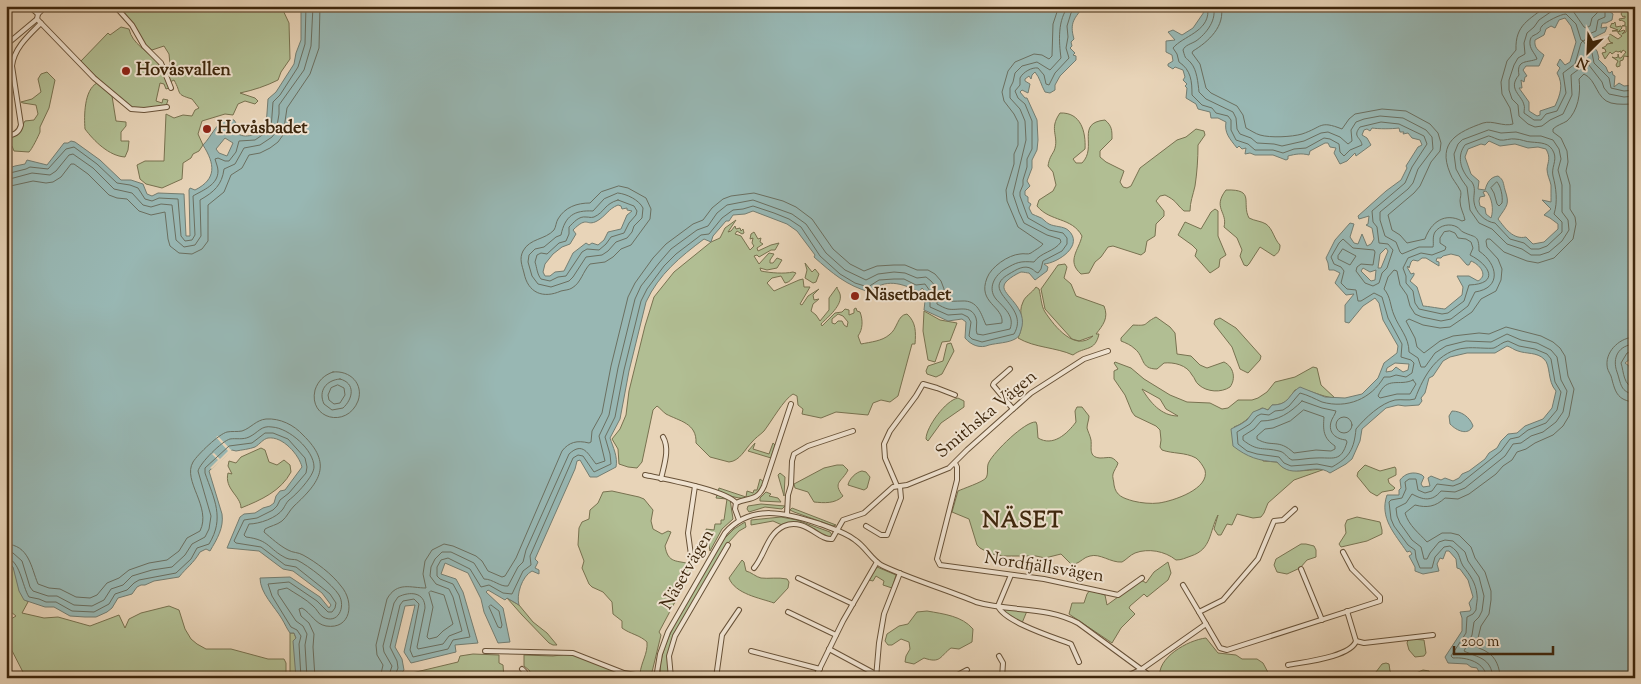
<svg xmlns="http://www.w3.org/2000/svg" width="1641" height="684" viewBox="0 0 1641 684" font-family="'Sorts Mill Goudy',serif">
<rect width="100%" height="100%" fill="#e8d4b8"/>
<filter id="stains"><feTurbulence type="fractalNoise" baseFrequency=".004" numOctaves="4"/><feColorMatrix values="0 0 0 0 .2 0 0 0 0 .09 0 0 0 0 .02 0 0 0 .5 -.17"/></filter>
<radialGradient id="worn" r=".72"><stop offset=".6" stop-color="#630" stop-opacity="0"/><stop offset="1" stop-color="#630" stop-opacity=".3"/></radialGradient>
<g fill="#b1be93" stroke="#787250" fill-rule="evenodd">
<path d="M 117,6 L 281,6 L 289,23 L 290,59 L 281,72 L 278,80 C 266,86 254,90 240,93 L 255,98 L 258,101 L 255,104 L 245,101 L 238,104 L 233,115 L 225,114 L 202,121 L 198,134 L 203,145 L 199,151 L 193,154 L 191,158 L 183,163 L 182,179 L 162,188 L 146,184 L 140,179 L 137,165 L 145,161 L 164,161 L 166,114 L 174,118 L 183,115 L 192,116 L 195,110 L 199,108 L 192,99 C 175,94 182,94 174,80 L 170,82 L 163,64 L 168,67 L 170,64 L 169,54 L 164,46 L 152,50 L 145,44 L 117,9 Z"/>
<polygon points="1628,6 1631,6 1632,8 1635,6 1635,12 1631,17 1635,15 1635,41 1632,44 1635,44 1635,55 1630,56 1633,59 1629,59 1632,59 1631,57 1624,56 1623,60 1620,61 1620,66 1617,67 1616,65 1618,61 1612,57 1615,58 1618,57 1618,54 1619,58 1621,58 1626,52 1623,50 1621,53 1621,51 1618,52 1616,51 1612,54 1610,52 1605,59 1602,53 1606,52 1605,49 1602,48 1606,46 1607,44 1613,43 1610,42 1608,38 1610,34 1618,39 1622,36 1619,34 1617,31 1612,31 1618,30 1610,27 1612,23 1613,24 1615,22 1616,27 1621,26 1622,28 1618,32 1624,30 1625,31 1622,34 1626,32 1626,26 1622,26 1625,25 1625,22 1621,20 1620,21 1619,19 1625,18 1625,16 1623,17 1621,14 1623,10 1627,12 1626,10"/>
<path d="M 121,27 L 129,29 C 132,44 148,51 157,62 C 163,70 166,79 169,88 L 166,89 L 164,84 L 160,83 L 156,101 L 162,103 L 163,99 L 168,100 L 166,106 L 135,109 L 108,89 L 81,61 L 108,33 L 110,35 Z"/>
<path d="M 47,72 L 55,80 L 49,108 L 40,127 L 40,132 C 38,137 32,149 29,152 L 14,151 L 12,146 L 6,145 L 6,138 L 17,135 L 25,121 L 34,120 L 38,114 L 36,105 L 23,103 L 21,102 L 32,99 L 41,92 L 38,79 L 41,74 Z"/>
<path d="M 97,83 L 112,96 L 116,121 L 126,122 L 126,126 L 121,132 L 121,141 L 129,141 L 128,150 L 125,157 C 109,156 94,141 85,129 C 84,116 84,90 97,83 Z"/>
<path d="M 1060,113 C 1081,112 1086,132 1085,149 L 1073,159 L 1076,163 L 1082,163 C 1098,147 1075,123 1105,120 C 1112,126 1112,130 1112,139 L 1100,151 L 1100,157 L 1106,162 L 1124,171 L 1120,182 L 1123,187 L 1127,188 L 1131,186 L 1140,168 L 1177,140 L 1186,137 L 1196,129 L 1204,131 L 1205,135 L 1198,145 C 1198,159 1197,173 1195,186 C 1193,195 1190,202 1190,211 L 1184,211 C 1175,203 1177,201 1165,195 L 1160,196 L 1156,201 L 1164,211 L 1164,216 L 1156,224 L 1155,236 L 1147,241 L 1145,252 L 1141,255 L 1113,246 L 1108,247 L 1101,257 L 1095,262 L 1089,273 L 1081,274 C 1066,261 1079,250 1082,236 C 1072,217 1050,222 1037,206 L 1039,200 L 1053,191 L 1056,185 L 1053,172 L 1048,166 C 1049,159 1051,156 1054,151 C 1060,136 1048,130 1060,113 Z"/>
<path d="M 1226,190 C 1256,189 1241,203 1249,218 C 1255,221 1261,221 1266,224 C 1273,229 1274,239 1280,245 C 1280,251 1278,253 1274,256 L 1260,247 L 1249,264 L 1247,266 L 1244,265 L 1240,256 L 1242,250 L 1237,238 L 1224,227 C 1228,212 1212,208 1226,190 Z"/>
<polygon points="1215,209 1218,211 1218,236 1226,255 1220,259 1219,267 1210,273 1195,256 1197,250 1192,245 1178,235 1185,222 1201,229 1211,212"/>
<path d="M 736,220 L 728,232 L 731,231 L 735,226 L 736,229 L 740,228 L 741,231 L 743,229 L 744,233 L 742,234 L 737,231 L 735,234 L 741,236 L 750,250 L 754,246 L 752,243 L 753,238 L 750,239 L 751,234 L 754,232 L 758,239 L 761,238 L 760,242 L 763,244 L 757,248 L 758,251 L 771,245 L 779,243 L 775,250 L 771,250 L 759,257 L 757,255 L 754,256 L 759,264 L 769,253 L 774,254 L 770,260 L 770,263 L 773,263 L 777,258 L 782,260 L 777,268 L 767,270 L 760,268 L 761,271 C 771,273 784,274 793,272 L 796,273 C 793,277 791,282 785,283 L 781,276 L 772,278 L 767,283 L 774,291 L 799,280 L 803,279 L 804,287 L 810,287 L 800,304 L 802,305 L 808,296 L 819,289 L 813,295 L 814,300 L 819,299 L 813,304 L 811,311 L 816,315 L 820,321 L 829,310 L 829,298 L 837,287 C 837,289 839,291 840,294 C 843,305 828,317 821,324 L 822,326 L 835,313 L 842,312 L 845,309 L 849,310 L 849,315 L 854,313 L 854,309 L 856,308 L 857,311 L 860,312 C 863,320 863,329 858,336 L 861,344 C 871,342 882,341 889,335 C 898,329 897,315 907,314 C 916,322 916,332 915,344 L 912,344 L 898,396 L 890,402 L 881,400 L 873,403 L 868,415 L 836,412 L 821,418 L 802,414 L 803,409 L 798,405 L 797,396 L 793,394 C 784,399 771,422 764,431 C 760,435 755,438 752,442 C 745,449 740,461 729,462 L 710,457 L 696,443 C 697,423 679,421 666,414 C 662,411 660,408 657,406 L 653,410 L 642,462 L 637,468 L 628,467 L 619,464 L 618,449 L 612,439 L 620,429 L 626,415 L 629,391 L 645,326 L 654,297 L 674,272 L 711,242 L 720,238 L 725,228 ZM 838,314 L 843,316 L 848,322 L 847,327 L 844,325 L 842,321 L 838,321 L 835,324 L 832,323 L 832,319 Z"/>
<polygon points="805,263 812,272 815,269 819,274 816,282 813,283 805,278 807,270"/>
<path d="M 1065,264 L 1067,267 L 1064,278 L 1071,284 L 1076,296 L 1104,306 C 1109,318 1103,325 1096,334 L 1099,334 C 1095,352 1085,346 1073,355 C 1055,347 1035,348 1018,338 C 1026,321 1017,314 1023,302 C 1025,296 1032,293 1036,287 L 1039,289 C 1041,296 1041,306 1045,312 C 1055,327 1075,352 1093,336 L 1079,341 L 1072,339 L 1045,309 L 1041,289 L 1058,265 Z"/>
<polygon points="924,311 940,320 957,323 950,341 942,342 935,362 928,360 923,331"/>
<path d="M 1156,317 L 1170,327 L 1175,333 L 1177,354 L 1191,356 L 1200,365 L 1207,368 L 1224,362 C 1234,367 1236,379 1230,387 C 1221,393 1207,392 1199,385 C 1195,382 1195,378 1192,375 C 1187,365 1174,362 1164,363 L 1157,369 C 1140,369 1145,357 1135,349 C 1131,345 1126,343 1121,341 L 1121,338 L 1133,325 C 1150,326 1142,324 1156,317 Z"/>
<polygon points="1220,318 1236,328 1261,356 1260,360 1248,373 1240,369 1232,347 1214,324 1215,320"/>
<polygon points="951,343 954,351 942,374 936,377 927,374 926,371 928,366 943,361 947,344"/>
<path d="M 1115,362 L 1131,368 L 1144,379 L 1170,395 L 1187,402 L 1210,403 L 1222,409 L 1228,408 L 1238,400 L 1252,400 L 1258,398 L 1267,392 L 1275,382 L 1295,377 L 1313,367 L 1317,368 L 1321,385 L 1335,398 C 1320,397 1309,388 1295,390 C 1288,400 1285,405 1272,405 L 1268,410 L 1262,408 C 1252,413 1246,423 1234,427 L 1263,461 L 1277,462 C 1288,476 1310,469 1325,469 L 1294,480 L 1268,503 L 1264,513 L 1261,517 L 1253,518 L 1237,514 L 1232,525 L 1227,524 L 1221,535 L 1218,535 L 1214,529 L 1218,515 C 1209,532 1212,549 1191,556 C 1185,558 1182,560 1176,560 C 1165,551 1148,548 1135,553 C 1130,555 1126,560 1122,562 C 1111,563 1100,553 1090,556 C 1084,557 1081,562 1075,564 L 1071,564 L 1061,554 L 1045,558 L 1036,556 L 1003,556 L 991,554 L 980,548 L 977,545 L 969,519 L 952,512 L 958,491 C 962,489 983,482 986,478 C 989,473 986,467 989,462 C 994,452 1025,421 1036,422 L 1037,425 L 1038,438 C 1053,447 1067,434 1076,422 L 1075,411 L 1077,407 L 1082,407 L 1089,416 C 1089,420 1087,424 1087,428 C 1088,432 1090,435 1091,440 C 1092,448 1088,457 1100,458 C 1110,458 1111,455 1118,463 C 1117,467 1114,470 1113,474 C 1112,477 1114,481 1114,485 C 1116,496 1123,498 1133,501 C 1141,503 1151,504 1159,503 C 1173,501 1210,489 1205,470 C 1203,466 1200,461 1196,458 C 1185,452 1173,454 1162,450 L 1160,447 L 1161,440 L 1160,430 L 1156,426 L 1135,416 L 1132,412 L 1125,395 L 1114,379 L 1114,371 L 1118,369 L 1114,363 ZM 1142,389 L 1160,399 L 1166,409 L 1178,416 C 1161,416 1150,402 1142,389 Z"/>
<path d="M 958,398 L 964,401 L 964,407 L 941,423 L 928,441 L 926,439 C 926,427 946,400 958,398 Z"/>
<polygon points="755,443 753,449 769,454 773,443 775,445 771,458 748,451"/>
<path d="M 261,448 L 265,450 L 269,462 L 277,465 L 284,460 L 290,465 L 291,472 C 281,491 261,500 241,508 C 241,496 224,489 228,473 L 232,474 L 228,466 L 229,461 L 236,463 L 241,457 Z"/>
<path d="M 837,465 L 843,465 L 848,470 C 842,482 832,482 843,496 C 835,504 824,503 814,502 L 808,492 L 795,488 L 794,484 L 824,468 Z"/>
<polygon points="1365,465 1380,471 1395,467 1396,469 1396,475 1388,479 1389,483 1395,488 1393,490 1382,492 1377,496 1370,492 1357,476 1358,472"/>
<path d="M 862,471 L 866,472 L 870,477 L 867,488 L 864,490 L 848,485 C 849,479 856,472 862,471 Z"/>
<polygon points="780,473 785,477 784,496 778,475"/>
<path d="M 760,479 L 764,482 C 754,506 737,498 718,492 L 719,488 L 746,497 L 747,491 L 753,493 L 754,490 L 757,490 Z"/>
<path d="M 612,491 L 639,497 L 644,499 L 653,510 L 651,521 L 653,529 L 662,534 L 668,531 L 671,532 L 665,546 C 668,564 677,560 690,564 L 693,568 L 659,632 L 661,635 L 652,672 L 649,674 L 640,674 C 641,662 648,654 647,642 C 640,635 630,634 622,628 L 622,621 L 613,614 L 612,602 L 603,592 L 592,587 L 589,584 L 582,568 L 584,561 L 578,545 L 579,528 L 582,522 L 589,519 L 590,510 L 598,503 L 603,492 Z"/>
<polygon points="766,492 771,494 769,496 778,498 781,502 760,501 760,498"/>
<polygon points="717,495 730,499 733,519 722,529 710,551 706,529 714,530 715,524 721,524 721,520 724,520 727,499 716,498"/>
<polygon points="761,504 785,506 782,509 765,507 749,512 747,509 748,506"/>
<polygon points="792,508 836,525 833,526 794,512 790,510"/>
<polygon points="781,517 797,520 830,532 832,535 830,538 826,538 815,529 803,525 782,525 773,521 751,525 751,520"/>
<polygon points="1357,517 1380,522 1382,530 1382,534 1367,541 1341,547 1339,544 1346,533 1345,525 1347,520"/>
<path d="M 745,522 L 746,527 L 739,531 L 728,543 L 677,630 L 668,654 L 669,672 L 666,675 L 661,674 C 652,652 709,562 723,540 L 734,529 Z"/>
<polygon points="1301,544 1306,544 1314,546 1316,550 1316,557 1307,560 1300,568 1287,574 1277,572 1274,565 1276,559"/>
<path d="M 742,560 L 744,562 L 746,571 C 751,572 756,577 761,578 C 768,579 778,577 787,579 L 789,582 L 788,588 L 774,603 C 760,598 735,594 729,578 Z"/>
<path d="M 6,561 C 7,561 12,566 13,567 C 19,578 17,595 28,602 L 22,613 L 44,618 L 58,617 L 90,626 L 119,615 L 125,628 L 129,619 L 141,613 L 169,606 L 179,610 L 185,629 L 191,639 L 197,644 L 206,649 L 231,649 L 268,659 L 284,659 L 286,663 L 286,678 L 26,678 L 6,639 L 6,622 L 16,616 L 6,608 Z"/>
<polygon points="1168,562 1171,573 1168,580 1147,597 1144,594 1130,606 1129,608 1135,614 1121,628 1112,643 1069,614 1072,603 1084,603 1087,594 1090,590 1105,595 1107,605 1140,581 1143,581 1146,583 1154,572"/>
<polygon points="877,567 896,575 892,588 883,585 884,581 876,576 873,581 869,580"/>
<polygon points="507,598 519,605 533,622 547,633 557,645 553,645 549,643 522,615"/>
<polygon points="1005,609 1027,611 1022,623 1004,611"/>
<path d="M 927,611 C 944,614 962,616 973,629 L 972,642 L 959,649 L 951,648 C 940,656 941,664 924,658 L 914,664 L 905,662 L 906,656 L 910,649 L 909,642 L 901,639 L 892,645 L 888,645 L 885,641 L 887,634 L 899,626 L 908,624 L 917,612 Z"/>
<polygon points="290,633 294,633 296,638 295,640 361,678 290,678"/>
<path d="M 1206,638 L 1218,653 L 1236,655 L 1242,659 L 1257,659 L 1263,663 L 1271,678 L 1160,678 C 1156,658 1188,640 1206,638 Z"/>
<polygon points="1411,639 1424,640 1426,653 1424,656 1415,657 1409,650 1407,643 1408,640"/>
<polygon points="473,654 499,655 499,663 503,665 504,678 413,678 412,673 458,662 460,656"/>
<polygon points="568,654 576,655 631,678 549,678 543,676 542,677 528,678 530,671 524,666 524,655 553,656"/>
<polygon points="1386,663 1389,664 1390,671 1395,678 1368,678 1376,672 1382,664"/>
<polygon points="1423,670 1429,671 1431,678 1411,678 1416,673"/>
</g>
<g fill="#98b7b3" stroke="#747d71" fill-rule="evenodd">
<path d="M 301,6 L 1084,6 C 1075,18 1069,22 1074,39 L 1071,42 L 1072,46 L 1070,48 L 1075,53 L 1073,55 L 1076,56 L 1076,60 L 1060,76 L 1055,85 L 1055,90 L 1050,93 L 1045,92 C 1041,85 1040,78 1035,72 L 1032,75 L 1031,79 L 1029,76 L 1025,79 L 1025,81 L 1030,84 L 1028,93 L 1022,90 L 1020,92 L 1025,98 L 1027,98 L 1037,120 L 1038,140 L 1037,150 L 1032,160 L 1032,168 L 1027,181 L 1030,186 L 1025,191 L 1025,195 L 1028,197 L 1028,202 L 1031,204 L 1029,208 L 1032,214 C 1034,215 1037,216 1039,217 C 1043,218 1045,222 1049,224 C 1055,227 1063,226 1068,230 C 1085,245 1058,263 1044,264 L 1048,267 L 1047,271 L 1035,280 L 1029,273 C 1027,273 1024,272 1021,272 C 1016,274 1004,281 1004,286 C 1002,295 1029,308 1021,330 C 1020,334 1019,337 1015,339 C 1008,343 997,343 989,345 C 980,349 971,345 965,338 L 966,322 L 962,319 L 948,321 L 924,310 L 926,292 L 922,288 L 919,292 C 902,283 885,278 870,292 C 847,286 832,273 814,257 L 815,255 L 797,231 L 787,224 L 753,211 L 745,214 L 733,215 L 729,221 L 726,221 L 713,236 L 711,242 L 704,239 C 680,257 659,274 646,302 L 629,371 L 620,419 L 610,438 C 613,447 618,457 616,467 L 597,477 L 590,477 L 580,460 L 577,461 L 575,469 L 535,559 L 538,562 L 535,568 L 539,570 L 539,574 L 532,571 C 522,576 516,595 519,605 L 507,598 L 505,600 L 488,590 L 486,592 L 503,608 L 510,642 L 498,643 L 484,612 L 481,599 L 468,573 L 445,563 L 441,574 L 456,579 L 463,592 L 478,643 L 455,645 L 456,652 L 411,663 L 404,652 L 415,605 L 405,606 L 395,647 L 402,659 L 404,670 L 398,678 L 296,678 L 293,641 L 296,638 L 294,633 L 290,633 C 287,629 285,624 282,619 C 275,607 260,593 260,578 L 290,577 L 320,597 L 329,608 L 331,605 L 322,593 L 293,571 L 283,569 L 259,551 L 227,548 L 240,517 L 244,514 L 255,513 L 263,508 L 270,506 L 274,503 L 276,496 L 280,491 L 285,490 L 302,467 C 299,455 283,436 268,438 C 263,439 260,444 255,447 C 250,449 241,450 236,451 L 232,450 L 209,471 L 222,514 C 224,528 217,539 210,551 L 206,549 L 200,552 C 193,564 187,567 179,577 L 154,581 L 145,585 L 141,585 L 137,587 L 132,594 L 118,598 L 112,608 L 107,612 L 96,617 L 85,617 L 70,616 L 54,607 L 45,607 L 24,600 L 19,591 L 13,567 L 6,561 L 6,169 L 15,166 L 25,164 L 27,160 L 47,165 L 64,143 L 68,143 L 71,141 L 75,142 L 100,160 L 121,180 L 131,180 L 143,184 L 147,194 L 152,196 L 158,193 L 184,194 L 186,236 L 190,236 L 189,190 L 190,188 L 195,190 C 217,179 215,164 203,145 C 212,136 215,124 227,119 L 234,120 L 236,123 L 233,130 C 244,141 255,135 266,127 L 268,99 L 276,92 L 294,64 L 296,53 L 301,40 ZM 225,138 L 233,143 L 227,156 L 219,153 L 216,149 ZM 618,205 L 621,206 L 622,209 L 627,208 L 627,210 L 632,211 L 627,215 L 621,229 L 608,232 L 604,240 L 598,245 L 592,243 L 589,245 L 586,243 L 573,253 L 564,271 L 555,272 L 550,276 L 545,276 L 543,272 L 545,264 L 553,254 L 562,247 L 570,244 L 576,234 L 573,230 C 588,215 586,227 597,221 C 606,216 608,209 618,205 Z"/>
<path d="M 1193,6 L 1615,6 L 1610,7 L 1609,11 L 1613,14 L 1612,20 L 1606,23 L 1602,23 L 1601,28 L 1607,27 L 1605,32 L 1593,38 L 1589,41 L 1597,51 L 1599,58 L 1598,59 L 1606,67 L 1608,72 L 1610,73 L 1612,71 L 1613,75 L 1615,76 L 1614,87 L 1619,83 L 1624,86 L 1635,85 L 1635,355 L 1625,363 L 1629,366 L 1631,381 L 1635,384 L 1635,678 L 1482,678 L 1477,668 L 1471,667 L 1467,664 L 1448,663 L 1445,657 L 1462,631 L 1462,618 L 1460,612 L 1470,611 L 1471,609 L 1469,603 L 1473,597 L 1468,580 L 1460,569 L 1457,568 L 1456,559 L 1449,551 L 1446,551 L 1443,559 L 1440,558 L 1437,564 L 1439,571 L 1423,574 L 1415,571 L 1415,567 L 1409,556 L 1412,554 L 1410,551 L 1407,552 C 1395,534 1379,518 1387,495 L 1399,495 L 1399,490 L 1401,488 L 1400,480 C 1405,473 1414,471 1422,475 L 1424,477 L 1421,484 L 1423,487 L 1430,486 L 1428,478 L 1431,476 L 1441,480 L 1445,478 L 1453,481 L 1459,478 L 1462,474 L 1469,471 L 1485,459 L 1489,453 L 1497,448 L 1501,441 L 1508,434 L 1517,433 L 1525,426 L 1543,419 L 1552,408 L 1556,391 C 1547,381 1551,365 1544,359 C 1537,352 1526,354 1518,351 C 1514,350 1511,347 1507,346 L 1495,353 L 1467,353 L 1450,357 L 1443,361 L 1433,376 L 1429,378 L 1425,393 L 1421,398 L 1422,401 L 1419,405 L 1405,406 L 1398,405 L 1386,408 L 1362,429 L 1360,441 L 1352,459 L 1346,464 L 1330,473 C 1313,461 1293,482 1277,462 C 1259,461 1247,457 1233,446 L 1231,429 L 1241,424 L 1247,420 L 1253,412 L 1263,408 L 1268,410 L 1272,405 C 1290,405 1288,394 1300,387 L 1325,397 L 1345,398 L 1362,394 L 1378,378 L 1384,363 L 1397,353 L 1398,346 L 1383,320 L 1379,303 L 1375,298 L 1363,306 L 1349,323 L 1345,322 L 1345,305 L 1354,294 L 1346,295 L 1335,283 L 1340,273 L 1334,270 L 1329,270 L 1328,263 L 1326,258 L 1335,240 L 1350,223 L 1354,224 L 1350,237 L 1354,243 L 1358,244 L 1362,234 L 1367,246 L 1371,244 L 1374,239 L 1372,228 L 1366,225 L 1368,224 L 1369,216 L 1359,219 L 1358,216 L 1386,191 L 1401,180 L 1407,168 L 1406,166 L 1418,147 L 1422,145 L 1420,140 L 1412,138 L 1408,133 L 1403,134 L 1404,132 L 1400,132 L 1399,128 C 1392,129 1378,129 1372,128 L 1370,131 L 1367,129 L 1364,130 L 1362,135 L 1367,138 L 1371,145 L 1356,156 L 1355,153 L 1347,161 L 1340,164 L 1334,153 L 1336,148 L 1330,147 L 1328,143 L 1325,143 L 1310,151 L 1309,155 C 1301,153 1296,154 1288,156 L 1288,159 L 1286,160 L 1273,155 L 1255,155 L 1250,153 L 1245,154 L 1246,148 L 1242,149 L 1239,146 L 1237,148 C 1230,139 1224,133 1226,122 L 1218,118 L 1211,118 L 1210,112 L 1198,109 L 1196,104 L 1186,98 L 1187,88 L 1185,86 L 1187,84 L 1183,80 L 1185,77 L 1183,70 L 1175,67 L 1173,69 L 1168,66 L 1168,64 L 1173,61 L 1172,55 L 1166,52 L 1166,41 L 1175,40 L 1168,32 L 1173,30 L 1182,35 L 1193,28 L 1204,12 L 1192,9 ZM 1565,18 L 1571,26 L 1576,42 L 1570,62 L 1565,65 L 1560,59 L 1557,65 L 1560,68 L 1557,73 C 1564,85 1560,95 1555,106 L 1540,111 L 1540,115 L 1537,116 L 1529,111 L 1529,102 L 1519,88 L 1522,88 L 1521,80 L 1524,82 L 1525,77 L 1527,76 L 1523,70 L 1526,66 L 1539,66 L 1544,55 C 1538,50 1534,48 1535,40 L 1544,35 L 1546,29 L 1551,26 L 1555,28 L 1559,20 ZM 1489,141 L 1500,146 L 1515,144 L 1528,148 L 1538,147 L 1546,149 C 1551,158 1548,161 1547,169 C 1547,175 1550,180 1551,185 C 1551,190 1551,196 1551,202 L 1542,200 L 1551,209 L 1544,215 L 1550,218 L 1558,224 L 1558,229 L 1544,242 L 1533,244 L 1526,237 C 1513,240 1505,228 1498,219 C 1507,205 1510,205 1505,190 C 1503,183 1504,180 1498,176 C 1490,177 1487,183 1485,190 L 1478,189 L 1479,181 L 1471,174 L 1465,157 L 1468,149 L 1481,144 L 1485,145 ZM 1486,191 C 1492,197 1494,210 1491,218 L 1486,214 L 1485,208 L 1480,206 L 1479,201 L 1480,197 L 1485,196 L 1483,192 ZM 1386,248 L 1388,251 L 1381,268 L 1378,268 L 1380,254 ZM 1451,254 L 1459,256 L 1467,265 L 1469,265 L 1471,261 C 1479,264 1489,275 1478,281 L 1469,276 L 1457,276 L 1463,287 L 1462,295 L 1445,309 C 1443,309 1426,306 1423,306 L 1417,287 L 1410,281 L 1414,275 L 1414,273 L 1411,274 L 1407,267 L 1408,266 L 1409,268 L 1411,262 L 1413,260 L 1418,261 L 1422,258 L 1426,258 L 1439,266 L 1439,262 L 1436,261 L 1437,258 L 1441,258 L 1443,256 ZM 1363,268 L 1370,272 L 1376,270 L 1375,280 L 1371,281 L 1361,271 ZM 1395,363 L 1409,364 L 1408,370 L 1403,372 L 1396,367 L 1392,371 L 1386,372 L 1387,368 Z"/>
<path d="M 1452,411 C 1461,411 1470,417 1473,426 C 1468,436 1457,431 1450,424 L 1449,416 Z"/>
</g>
<polygon fill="#e8d4b8" points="218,436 232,451 212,469 210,468 218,460 212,454 214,453 220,459 228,451 216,437"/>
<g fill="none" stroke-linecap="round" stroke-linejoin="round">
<g stroke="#6b6f60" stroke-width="1">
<path d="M 1202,6 L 1208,11 C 1208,32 1183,36 1173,48 L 1177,54 L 1179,62 C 1191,70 1192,81 1192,95 L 1202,105 L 1212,108 L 1216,113 L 1228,116 L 1231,120 L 1231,130 L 1236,140 L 1248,144 L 1255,150 L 1273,150 L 1283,153 L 1294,149 L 1306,148 L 1324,138 L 1330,139 L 1339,144 L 1340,152 L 1344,156 L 1350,150 L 1362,145 C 1361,137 1352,137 1360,127 L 1381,122 L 1399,124 L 1424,136 L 1427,144 L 1412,167 L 1405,183 L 1372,211 L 1373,222 L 1377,227 L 1379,243 L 1388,244 L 1393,250 L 1387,268 L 1382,273 L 1379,283 L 1373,286 L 1365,283 L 1356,271 L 1357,267 L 1361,264 L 1373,265 L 1375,252 L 1374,250 L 1353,248 L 1343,239 L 1339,243 L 1331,257 L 1334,264 L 1341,267 L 1344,271 L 1341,283 L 1347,289 L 1356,290 L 1358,301 L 1361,301 L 1374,293 L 1382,297 L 1388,318 L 1402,344 L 1401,357 L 1411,360 L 1414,363 L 1412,373 L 1406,377 L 1396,375 L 1390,377 L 1384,377 C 1371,399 1347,409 1322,402 C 1315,399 1308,395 1300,393 L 1289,406 L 1283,410 L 1275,411 L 1269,415 L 1261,414 L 1257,416 L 1250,424 L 1237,432 L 1238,444 L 1247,451 L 1257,454 L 1279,457 L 1284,463 L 1291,466 L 1317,464 L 1332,467 C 1350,457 1354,449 1356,429 C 1365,418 1381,403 1395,400 C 1402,399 1408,401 1415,399 C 1424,375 1438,350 1466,348 C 1472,347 1490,349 1494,348 C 1499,346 1502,342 1508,341 L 1519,346 L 1535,349 L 1547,354 L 1551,359 L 1555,382 L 1561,392 L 1557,410 L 1546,423 L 1528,430 L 1519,437 L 1510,439 L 1501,451 L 1461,483 L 1453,486 L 1437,484 L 1432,491 L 1425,493 L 1418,490 L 1416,479 L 1409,479 L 1405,482 L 1406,489 L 1402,498 L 1391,500 L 1389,502 L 1391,519 L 1394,526 L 1408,545 L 1415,550 L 1416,558 L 1420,568 L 1432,568 L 1435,557 L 1444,547 L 1450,546 C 1461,553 1458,557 1463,566 C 1470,575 1476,583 1477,595 C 1478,599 1476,605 1476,610 L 1473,614 L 1467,617 L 1466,633 L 1451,656 L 1453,658 C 1467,657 1485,662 1487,678"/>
<path d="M 1213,6 C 1218,19 1206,34 1196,41 C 1191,44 1185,45 1183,50 C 1186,61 1185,56 1191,63 C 1197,70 1198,83 1199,92 L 1206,99 L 1233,112 L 1236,118 L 1237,129 L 1240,134 L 1251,138 L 1257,143 L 1274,144 L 1282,146 L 1304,141 L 1321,133 L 1328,132 L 1340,137 L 1348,144 L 1352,141 L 1351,130 L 1356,122 L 1364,119 L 1380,116 L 1403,118 L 1426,130 L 1432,137 L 1433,149 L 1418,169 L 1413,183 L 1408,189 L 1380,212 L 1380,220 L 1385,236 L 1396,242 L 1400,252 L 1402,254 L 1419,247 L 1433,247 C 1434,243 1432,237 1435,232 C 1440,225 1450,223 1457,227 C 1459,228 1461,231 1463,232 C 1475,238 1479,234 1479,251 C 1498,264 1502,288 1475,292 L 1468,306 L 1451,319 L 1441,321 L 1422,317 L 1415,314 L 1410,306 L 1407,295 L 1400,285 L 1397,271 L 1394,270 L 1388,277 L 1384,289 C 1391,297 1390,306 1394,315 C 1399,328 1409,337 1409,352 L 1418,358 L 1421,367 L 1425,367 L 1435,353 L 1446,346 L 1466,341 L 1491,342 L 1507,334 L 1521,340 L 1537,343 L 1551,350 L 1557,357 L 1561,380 L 1567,391 L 1563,412 L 1556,422 L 1543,432 L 1531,436 L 1521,443 L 1513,444 L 1505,456 L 1465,488 L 1455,492 L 1441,491 C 1432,502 1423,500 1412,494 L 1406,503 L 1396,508 L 1397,516 L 1400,523 L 1412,540 L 1421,547 L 1424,559 L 1427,559 L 1430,553 L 1439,542 L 1445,540 L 1453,541 L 1465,552 L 1468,561 L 1479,577 L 1484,596 L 1482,611 L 1479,617 L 1474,622 L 1472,635 L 1464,651 C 1478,658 1491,657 1493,678"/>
<path d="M 1221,6 C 1226,26 1208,42 1193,51 L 1192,53 L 1200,64 L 1206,88 L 1211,93 L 1237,106 L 1243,115 L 1246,128 C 1250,130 1256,134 1260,135 C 1270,138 1292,137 1302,134 C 1323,127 1319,120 1342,129 L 1349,119 L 1355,114 L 1382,109 L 1406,111 L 1430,124 L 1438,133 L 1441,143 L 1440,151 L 1431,162 L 1420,186 L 1414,193 L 1388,215 L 1392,230 L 1400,235 L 1407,243 L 1425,239 C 1431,222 1445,212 1462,221 L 1465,220 C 1464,214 1460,208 1460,201 C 1460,198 1462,193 1460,190 C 1457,184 1452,179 1450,173 C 1437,142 1458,132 1483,123 C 1493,120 1503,127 1513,124 L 1510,108 L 1502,94 L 1501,82 L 1507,61 L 1516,50 C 1515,24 1530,20 1546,6"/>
<polyline points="1598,6 1598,12 1592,18 1590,26 1586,28 1584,27 1573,11 1566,7 1552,11 1539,20 1534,27 1527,33 1524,43 1525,54 1518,58 1514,65 1509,80 1509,90 1512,99 1518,105 1519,116 1528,124 1535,127 1542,126 1550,120 1563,114 1572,95 1571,75 1579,69 1585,60 1602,82 1604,88 1609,94 1624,97 1635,96"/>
<path d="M 1605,6 L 1605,17 L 1598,20 L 1596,31 L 1589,34 L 1584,41 L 1581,40 L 1576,24 L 1566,14 C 1561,14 1545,22 1542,26 C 1538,31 1543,29 1538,33 C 1534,36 1531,35 1530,41 C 1529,49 1535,53 1537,59 C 1528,63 1516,59 1519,75 C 1507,89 1522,95 1524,105 C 1525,107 1524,110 1524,113 L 1534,120 L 1541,120 L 1546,114 L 1557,111 L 1566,93 L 1563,73 L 1575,64 L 1581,43 L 1583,41 L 1592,53 L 1594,63 L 1609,78 L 1611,88 L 1624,91 L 1635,90"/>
<polygon points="1489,130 1501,133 1516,132 1530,136 1541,136 1553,140 1559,149 1561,159 1558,170 1562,185 1562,212 1568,220 1569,230 1562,241 1549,252 1540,255 1531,255 1522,249 1507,244 1492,229 1479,223 1470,210 1467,187 1462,180 1456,169 1454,154 1458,144 1462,140"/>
<path d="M 1489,136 C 1493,137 1496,139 1500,140 C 1504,141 1511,138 1515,139 C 1521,139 1526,142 1531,142 C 1540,143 1550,142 1554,153 C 1557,161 1551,168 1553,176 C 1556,187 1558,202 1554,214 L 1562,222 L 1562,232 L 1547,246 L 1539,249 L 1531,249 L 1524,243 L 1510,239 L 1495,223 C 1485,222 1475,212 1474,202 C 1473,196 1476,190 1473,184 C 1472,181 1469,180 1468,178 C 1460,168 1457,155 1465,145 Z"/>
<path d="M 6,174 L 26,169 L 30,167 L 48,169 L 66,149 L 74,147 L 97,164 L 117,183 L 130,185 L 138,188 L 145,199 L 152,201 L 159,198 L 178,199 L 181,236 L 185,241 L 192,240 L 195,235 L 193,196 C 203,190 218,185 218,171 C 218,167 216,163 215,159 L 218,158 L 225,161 L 229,161 L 236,152 L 239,141 L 255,140 L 271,129 L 273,102 L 280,95 L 298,67 L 305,44 L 306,6"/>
<path d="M 6,180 L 32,173 L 50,175 L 56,171 L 69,155 L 73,154 L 93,168 L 114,189 L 132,193 L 143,205 L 151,207 L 161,204 L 172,205 L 176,240 L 184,247 L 195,245 L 201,236 L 200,200 C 214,192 222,185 224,169 L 235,164 L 244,148 L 260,145 L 272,137 L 276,132 L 279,114 L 279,105 L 304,70 L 311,46 L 313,6"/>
<path d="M 1497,182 C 1501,186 1503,197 1502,203 L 1499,206 L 1497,204 L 1494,193 L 1491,188 Z"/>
<path d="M 619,186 L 628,188 L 646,198 L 651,209 L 650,219 L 631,245 L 621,249 L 613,257 L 605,262 L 590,264 C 583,271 581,283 572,288 C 569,290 565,290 561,291 C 543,299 528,293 524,273 C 522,265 519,259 523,251 C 530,238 545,240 554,230 C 556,227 556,222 558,219 C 565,207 577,203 590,203 L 601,192 Z"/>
<polyline points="6,187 33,181 46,183 53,182 61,177 71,164 74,164 88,174 109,195 117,198 127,199 139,211 151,215 165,212 168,239 170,246 179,253 192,254 202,249 208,241 208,205 224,192 231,175 242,168 249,155 260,153 270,148 278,142 283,135 287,108 310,74 319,48 320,6"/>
<path d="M 618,193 C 627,194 639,200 643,208 L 642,218 L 634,226 L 632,232 L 627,238 L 616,242 L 608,251 L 602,255 L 586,257 L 573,277 L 569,281 L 551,287 L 538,284 L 532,276 L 528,262 L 529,255 L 535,249 L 544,247 L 556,237 L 561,235 C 565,216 574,210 593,211 L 604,199 Z"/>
<path d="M 618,200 L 634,206 L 637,211 L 636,215 L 629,223 L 624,233 L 611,237 L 606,244 L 599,250 L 587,249 L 582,252 L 566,276 L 558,277 L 550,281 L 541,279 C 537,274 537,268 535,262 L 537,255 L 541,253 L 547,254 L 559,243 L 566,241 L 569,234 L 569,227 C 574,222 579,216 586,217 C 590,217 590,218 594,217 C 605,212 604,204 618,200 Z"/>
<path d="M 1450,231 L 1455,233 L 1458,238 L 1466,239 L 1471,242 L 1473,248 L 1470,255 C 1490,265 1500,284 1469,285 L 1464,301 L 1448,313 L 1442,314 L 1419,309 L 1415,303 L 1413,291 L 1406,283 L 1406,276 L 1403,268 L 1408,258 L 1421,253 L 1432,255 L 1445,250 L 1446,247 L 1440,243 L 1440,238 L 1444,232 Z"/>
<polygon points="1343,249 1356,256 1350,265 1338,259 1338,256"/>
<path d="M 1635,337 C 1621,337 1606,350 1607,365 C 1607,369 1609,372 1611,376 C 1615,390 1616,401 1635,402"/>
<path d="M 1635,344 C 1618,345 1612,358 1617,372 C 1621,383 1620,393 1635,394"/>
<path d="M 1635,351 L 1627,353 L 1621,363 C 1624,372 1623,386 1635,388"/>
<path d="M 333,372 C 350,370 364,384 358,401 C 347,429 308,419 315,390 C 318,381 324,375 333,372 Z"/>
<path d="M 340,379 C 356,383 353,399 343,408 L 332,410 L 324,404 C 318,391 326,380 340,379 Z"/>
<path d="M 1413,380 L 1416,384 L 1410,394 L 1397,394 L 1380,398 L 1378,396 C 1387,375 1399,387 1413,380 Z"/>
<polygon points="338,385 344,388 345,395 340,403 334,404 329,400 328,395 331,388"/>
<path d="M 1302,401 L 1322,408 L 1336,411 C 1335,415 1332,418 1331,422 C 1328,433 1336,439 1346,440 L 1347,442 C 1341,463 1333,457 1316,458 C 1308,458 1300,460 1292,460 C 1287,458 1285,452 1279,451 C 1263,447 1258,452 1243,440 L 1243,436 L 1254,429 L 1261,421 C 1278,421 1290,413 1302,401 Z"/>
<path d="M 1304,410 L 1324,417 C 1323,430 1323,438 1335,446 L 1335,449 L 1331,451 L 1316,450 L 1294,453 C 1278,438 1272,448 1257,439 L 1257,436 L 1265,429 L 1273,428 L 1290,421 Z"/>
<circle cx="1344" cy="425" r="8"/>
<path d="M 6,544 C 29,545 31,567 38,584 L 49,588 L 60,589 L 76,597 L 90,598 L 97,595 L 107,583 L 119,578 L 129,570 L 149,563 L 167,560 L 179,551 L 187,538 L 200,531 C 212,507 182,481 193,462 C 198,454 219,434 227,432 C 232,431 237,432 242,431 C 251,428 256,420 266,419 C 280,418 294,425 303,435 C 333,464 320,482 294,506 C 289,511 287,517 282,521 C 277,525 270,526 265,529 L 264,532 C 271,538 280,546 288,550 C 293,553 298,552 303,555 C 316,562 332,574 341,586 C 355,602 351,630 326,626 C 315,624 311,613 302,608 L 299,609 L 301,616 L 309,623 L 314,634 L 313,647 L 315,678"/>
<path d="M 6,551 L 13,553 L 22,561 L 30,587 L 33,591 L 48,596 L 57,596 L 74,605 L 92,606 L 104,600 L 111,589 L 123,585 L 132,576 L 152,570 L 172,567 L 185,555 L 192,544 L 205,537 L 209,529 L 211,516 L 198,471 C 200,463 222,441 230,439 C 236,438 243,440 249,437 C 258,433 261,425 272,427 C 289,428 314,450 314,467 C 314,476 296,495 289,500 C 286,503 285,506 283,509 C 277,518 259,524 249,524 L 244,535 L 246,537 C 270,540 268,549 286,558 C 290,560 294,559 297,560 C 309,566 332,584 339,595 C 346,607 338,625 323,617 C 319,615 317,609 313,606 C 306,599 296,594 287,588 L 278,590 L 278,594 L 296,621 L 303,626 L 307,634 L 305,645 L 307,678"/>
<path d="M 6,558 C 20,559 22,586 29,597 L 39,599 L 46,602 L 56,602 L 72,611 L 94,612 L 109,604 L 115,594 L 127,590 L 134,583 L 139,580 L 176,573 L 191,559 L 197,548 L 209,544 C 225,518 214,499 205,473 L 205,468 L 229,446 L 252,443 L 265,433 L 273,433 L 288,439 L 305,458 L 307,467 L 306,473 L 289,493 L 280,500 L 277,506 L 273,510 L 257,518 L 244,520 L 234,541 L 236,543 L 261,547 L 285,565 L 296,567 L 330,594 L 336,603 L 335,608 L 332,612 L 328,612 L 317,601 L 289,582 L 268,584 L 272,596 L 291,627 L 297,630 L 301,636 L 299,644 L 301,678"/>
<polygon points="431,591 444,595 453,624 443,631 437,637 429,639 427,637 433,607 429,593"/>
<polygon points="491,605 499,611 502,625 501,628 498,627 489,607"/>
<path d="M 380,678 L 383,665 L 377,655 L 376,645 L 387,599 C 397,581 411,588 426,588 L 423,574 L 425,561 L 432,550 L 444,544 L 453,546 L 476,556 L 482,561 L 488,571 L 502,577 L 505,576 L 516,558 L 562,451 C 569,442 577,440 589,443 L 591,442 L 592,431 L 602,413 L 611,366 L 628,297 L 635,283 L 653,258 L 666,244 L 693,224 L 703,220 L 712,208 L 723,199 L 731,196 L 754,193 L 783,201 L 796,207 L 812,219 L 833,249 L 850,264 L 864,271 L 877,266 L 894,265 L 905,265 L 917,270 L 928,270 L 935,274 L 941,281 L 944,289 L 945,300 C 951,302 955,301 962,301 C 978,300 981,314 986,325 L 1002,323 C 1004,306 977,303 987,278 C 991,267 1008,255 1020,254 C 1024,253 1028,255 1031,253 C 1035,250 1041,247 1043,244 L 1018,227 L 1007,201 L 1006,190 L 1014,164 L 1014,154 L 1018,145 L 1018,122 L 1014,114 L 1004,101 L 1002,92 L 1008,71 L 1015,62 L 1034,54 L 1042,55 L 1049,59 L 1052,56 L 1053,24 L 1059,6"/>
<path d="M 388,678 L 392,666 L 384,652 L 383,646 L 394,603 L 398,597 C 410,591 425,592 425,608 L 417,647 L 418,649 L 443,644 L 449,636 L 462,631 L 453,597 L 449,589 L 436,584 L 430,576 L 431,567 L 435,559 L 442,552 L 451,552 L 474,563 L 484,579 C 493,579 500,587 508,586 L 518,567 L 523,562 L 526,550 L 569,454 C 583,441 588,454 596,464 L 605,461 L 599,436 L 609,415 L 618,368 L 635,299 L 641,286 L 659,263 L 671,249 L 697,230 L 708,226 L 717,213 L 727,205 L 753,200 L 792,214 L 806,224 L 826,253 L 845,270 L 866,280 L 878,274 L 894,272 L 905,273 L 917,278 L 926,277 L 931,281 L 936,287 L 937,304 C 941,306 944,308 948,309 C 958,311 971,304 976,318 C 978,323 975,329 977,334 L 983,335 L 1010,329 C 1015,316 1004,308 996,299 C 987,288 995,275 1005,269 C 1017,262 1020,261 1034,262 C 1041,252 1054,252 1061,242 L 1060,239 L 1047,235 L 1024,223 L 1019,212 L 1013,194 L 1026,140 L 1025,121 L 1020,109 L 1010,98 L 1010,88 L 1013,82 L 1015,73 L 1022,66 L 1037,62 L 1050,70 L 1061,58 C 1059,43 1057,19 1069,6"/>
<path d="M 394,678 L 398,668 L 397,661 L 390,647 L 400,605 L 403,601 L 414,599 L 419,604 L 410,650 L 413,657 L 448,649 L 453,640 L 470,637 L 459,595 L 453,584 L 440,579 L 437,576 L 437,567 L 441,560 L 448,558 L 470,569 L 481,587 L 489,585 L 503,593 L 512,594 L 523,571 L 531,565 L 530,556 L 573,458 L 578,455 L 583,456 L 594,472 L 611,464 L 610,454 L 605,437 L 615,417 L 624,370 L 641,301 L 647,289 L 664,266 L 676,254 L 701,235 L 709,234 L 722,218 L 733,210 L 743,209 L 753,206 L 774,213 L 789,219 L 801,227 L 820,256 L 840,274 L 855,283 L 868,287 L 879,280 L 894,279 L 904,279 L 916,285 L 925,284 L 930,291 L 930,307 L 948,315 L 962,314 L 968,317 L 971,322 L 969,336 L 972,339 L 982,342 L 1014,334 C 1031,305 978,292 1009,274 C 1016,270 1024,264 1032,269 C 1034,270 1035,272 1038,273 L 1041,269 L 1043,261 L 1062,251 L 1067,244 L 1067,238 L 1063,233 L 1049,230 L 1028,218 L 1020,196 L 1020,192 L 1023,185 L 1023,180 L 1027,167 L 1027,159 L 1032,149 L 1032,121 L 1025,104 L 1018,98 L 1015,91 L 1020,85 L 1020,78 C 1023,72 1032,67 1038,68 L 1044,75 L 1046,84 L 1049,85 L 1055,73 L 1069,58 L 1066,48 L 1068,37 L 1067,26 L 1071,13 L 1078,6"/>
<path d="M 1500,678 C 1500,668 1496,657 1487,652 C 1483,649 1479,649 1476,646 L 1481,626 L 1489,614 L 1491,600 L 1491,591 L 1485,572 L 1475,558 L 1471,547 L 1459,535 L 1451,533 L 1442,533 L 1427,542 C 1419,533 1409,526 1405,513 L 1415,505 C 1427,508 1435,507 1445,498 L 1458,499 L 1469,494 L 1496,474 L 1503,466 L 1512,460 L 1517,452 L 1526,449 L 1535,443 L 1553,435 L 1563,426 L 1569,416 L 1574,389 L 1568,376 L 1565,356 L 1560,348 L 1553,342 L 1541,336 L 1506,327 L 1489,334 L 1479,333 L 1453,336 L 1440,341 L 1424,353 L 1417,347 L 1415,338 L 1406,321 L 1409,319 L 1423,325 L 1440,328 L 1450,327 L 1472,312 L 1481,299 L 1496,291 L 1501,280 L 1502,269 L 1498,259 L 1487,247 L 1486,241 L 1487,239 L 1490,239 L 1504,252 L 1527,261 L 1538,263 L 1554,258 L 1573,239 L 1576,224 L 1575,217 L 1570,209 L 1570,185 L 1566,171 L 1568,162 L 1567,151 L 1561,138 L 1553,132 L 1553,129 C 1557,125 1562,124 1567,121 C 1578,111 1581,93 1579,79 L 1584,74 C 1597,80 1596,99 1611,103 C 1619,105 1627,104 1635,104"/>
</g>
<g stroke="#685238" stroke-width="6">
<g id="minor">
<polyline points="29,6 38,14"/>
<polyline points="115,6 132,25 144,46 161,63 171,88"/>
<polyline points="37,19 94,78 131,109 144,110 167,107"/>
<polyline points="6,45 37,19 38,14 46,6"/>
<path d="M 6,136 C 14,135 19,133 21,125 L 12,66 C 14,48 29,35 41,23"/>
<polyline points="1010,369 994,383 993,385 1013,409"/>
<polyline points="955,463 957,467 957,480 937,559 940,565 1044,579 1118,595 1142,578"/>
<path d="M 645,475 C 664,479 726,490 736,503"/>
<path d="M 661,479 C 664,465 670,449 663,437"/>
<polyline points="897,486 885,458 884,444 890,431 916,396 923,384 937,388 955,395"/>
<polyline points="1295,509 1283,520 1274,521 1258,559 1223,600 1199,612 1220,648 1227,650 1380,601 1380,597 1352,569 1343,552"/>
<polyline points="787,514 788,495 791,485 792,461 794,454 808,446 853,431"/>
<path d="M 739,520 L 735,509 L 736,503 C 748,497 757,502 764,486 L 791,404"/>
<polyline points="866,526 881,535 887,535 901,498 900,487"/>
<polyline points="691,555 688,533 695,486"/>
<path d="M 754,568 C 765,555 767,534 784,526 C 805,517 819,541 832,539 L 843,520 L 864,513 L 893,487 L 907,485 L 949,468 L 967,450 L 1031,393 L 1084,359 L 1108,351"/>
<polyline points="1301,569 1322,620"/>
<polyline points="798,578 853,604"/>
<polyline points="1183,585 1199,612"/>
<path d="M 998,606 C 1004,622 1056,638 1071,644 L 1079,662"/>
<polyline points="998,606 1011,575"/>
<polyline points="788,612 836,635"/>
<polyline points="1356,641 1364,643 1433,635"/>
<polyline points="829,649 883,678"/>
<polyline points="485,651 573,653 624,673 641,676 668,678"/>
<polyline points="751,651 820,669"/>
<polyline points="999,656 1003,663 1002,678"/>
<path d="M 1288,665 C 1303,662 1351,657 1356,641 L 1347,611"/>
<polyline points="522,669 525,672 523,678"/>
<path d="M 656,678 L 660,654 L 668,632 L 725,533 C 751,503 787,513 820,524 C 833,529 845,532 855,540 C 866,547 872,561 883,566 C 913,580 945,589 976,602 C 1010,612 1047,606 1078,623 L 1153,678"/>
<polyline points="671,678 669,656 675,636 728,545"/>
<polyline points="716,678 722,635 739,610"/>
<polyline points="815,678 843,621 877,562"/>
<polyline points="876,678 879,643 884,614 900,573"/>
<polyline points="952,678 967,670"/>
<polyline points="1123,678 1142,669 1206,624"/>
</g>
</g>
<use href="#minor" stroke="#f0e3d1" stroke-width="4"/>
</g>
<g fill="#8f2418" stroke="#f0e3d1" stroke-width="2">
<circle cx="126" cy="71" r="5"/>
<circle cx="207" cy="129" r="5"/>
<circle cx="855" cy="296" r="5"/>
</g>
<g text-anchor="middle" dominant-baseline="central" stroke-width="4" stroke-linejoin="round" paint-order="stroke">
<g font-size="18" font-weight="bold" fill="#3e270d" stroke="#f0e3d1" text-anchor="start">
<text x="136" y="71">Hovåsvallen</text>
<text x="217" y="129">Hovåsbadet</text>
<text x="865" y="296">Näsetbadet</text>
</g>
<g font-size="18" fill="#3e270d" stroke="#f0e3d1">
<text transform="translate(987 415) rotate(-40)">Smithska Vägen</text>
<text transform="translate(1044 568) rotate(9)">Nordfjällsvägen</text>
<text transform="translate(688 570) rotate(-60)">Näsetvägen</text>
</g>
<g font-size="22" font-weight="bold" letter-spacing="1" fill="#3e270d" stroke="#f0e3d1">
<text x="1023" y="522">NÄSET</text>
</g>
</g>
<rect width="1641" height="684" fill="none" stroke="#e8d4b8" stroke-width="25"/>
<rect x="8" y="8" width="1626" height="669" fill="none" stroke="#3e270d" stroke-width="2.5"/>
<rect x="12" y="12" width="1616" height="659" fill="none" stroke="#3e270d"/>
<g transform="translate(1588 52) rotate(204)" stroke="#f0e3d1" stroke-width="4" paint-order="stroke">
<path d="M0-4L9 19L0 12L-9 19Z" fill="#3e270d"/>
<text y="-8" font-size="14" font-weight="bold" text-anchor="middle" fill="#3e270d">N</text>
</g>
<path d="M1454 646v8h99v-8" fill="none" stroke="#3e270d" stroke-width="2.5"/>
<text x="1461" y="646" font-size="15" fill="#3e270d" stroke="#f0e3d1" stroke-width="4" paint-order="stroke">200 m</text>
<rect width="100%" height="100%" filter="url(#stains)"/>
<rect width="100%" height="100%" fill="url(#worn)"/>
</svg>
